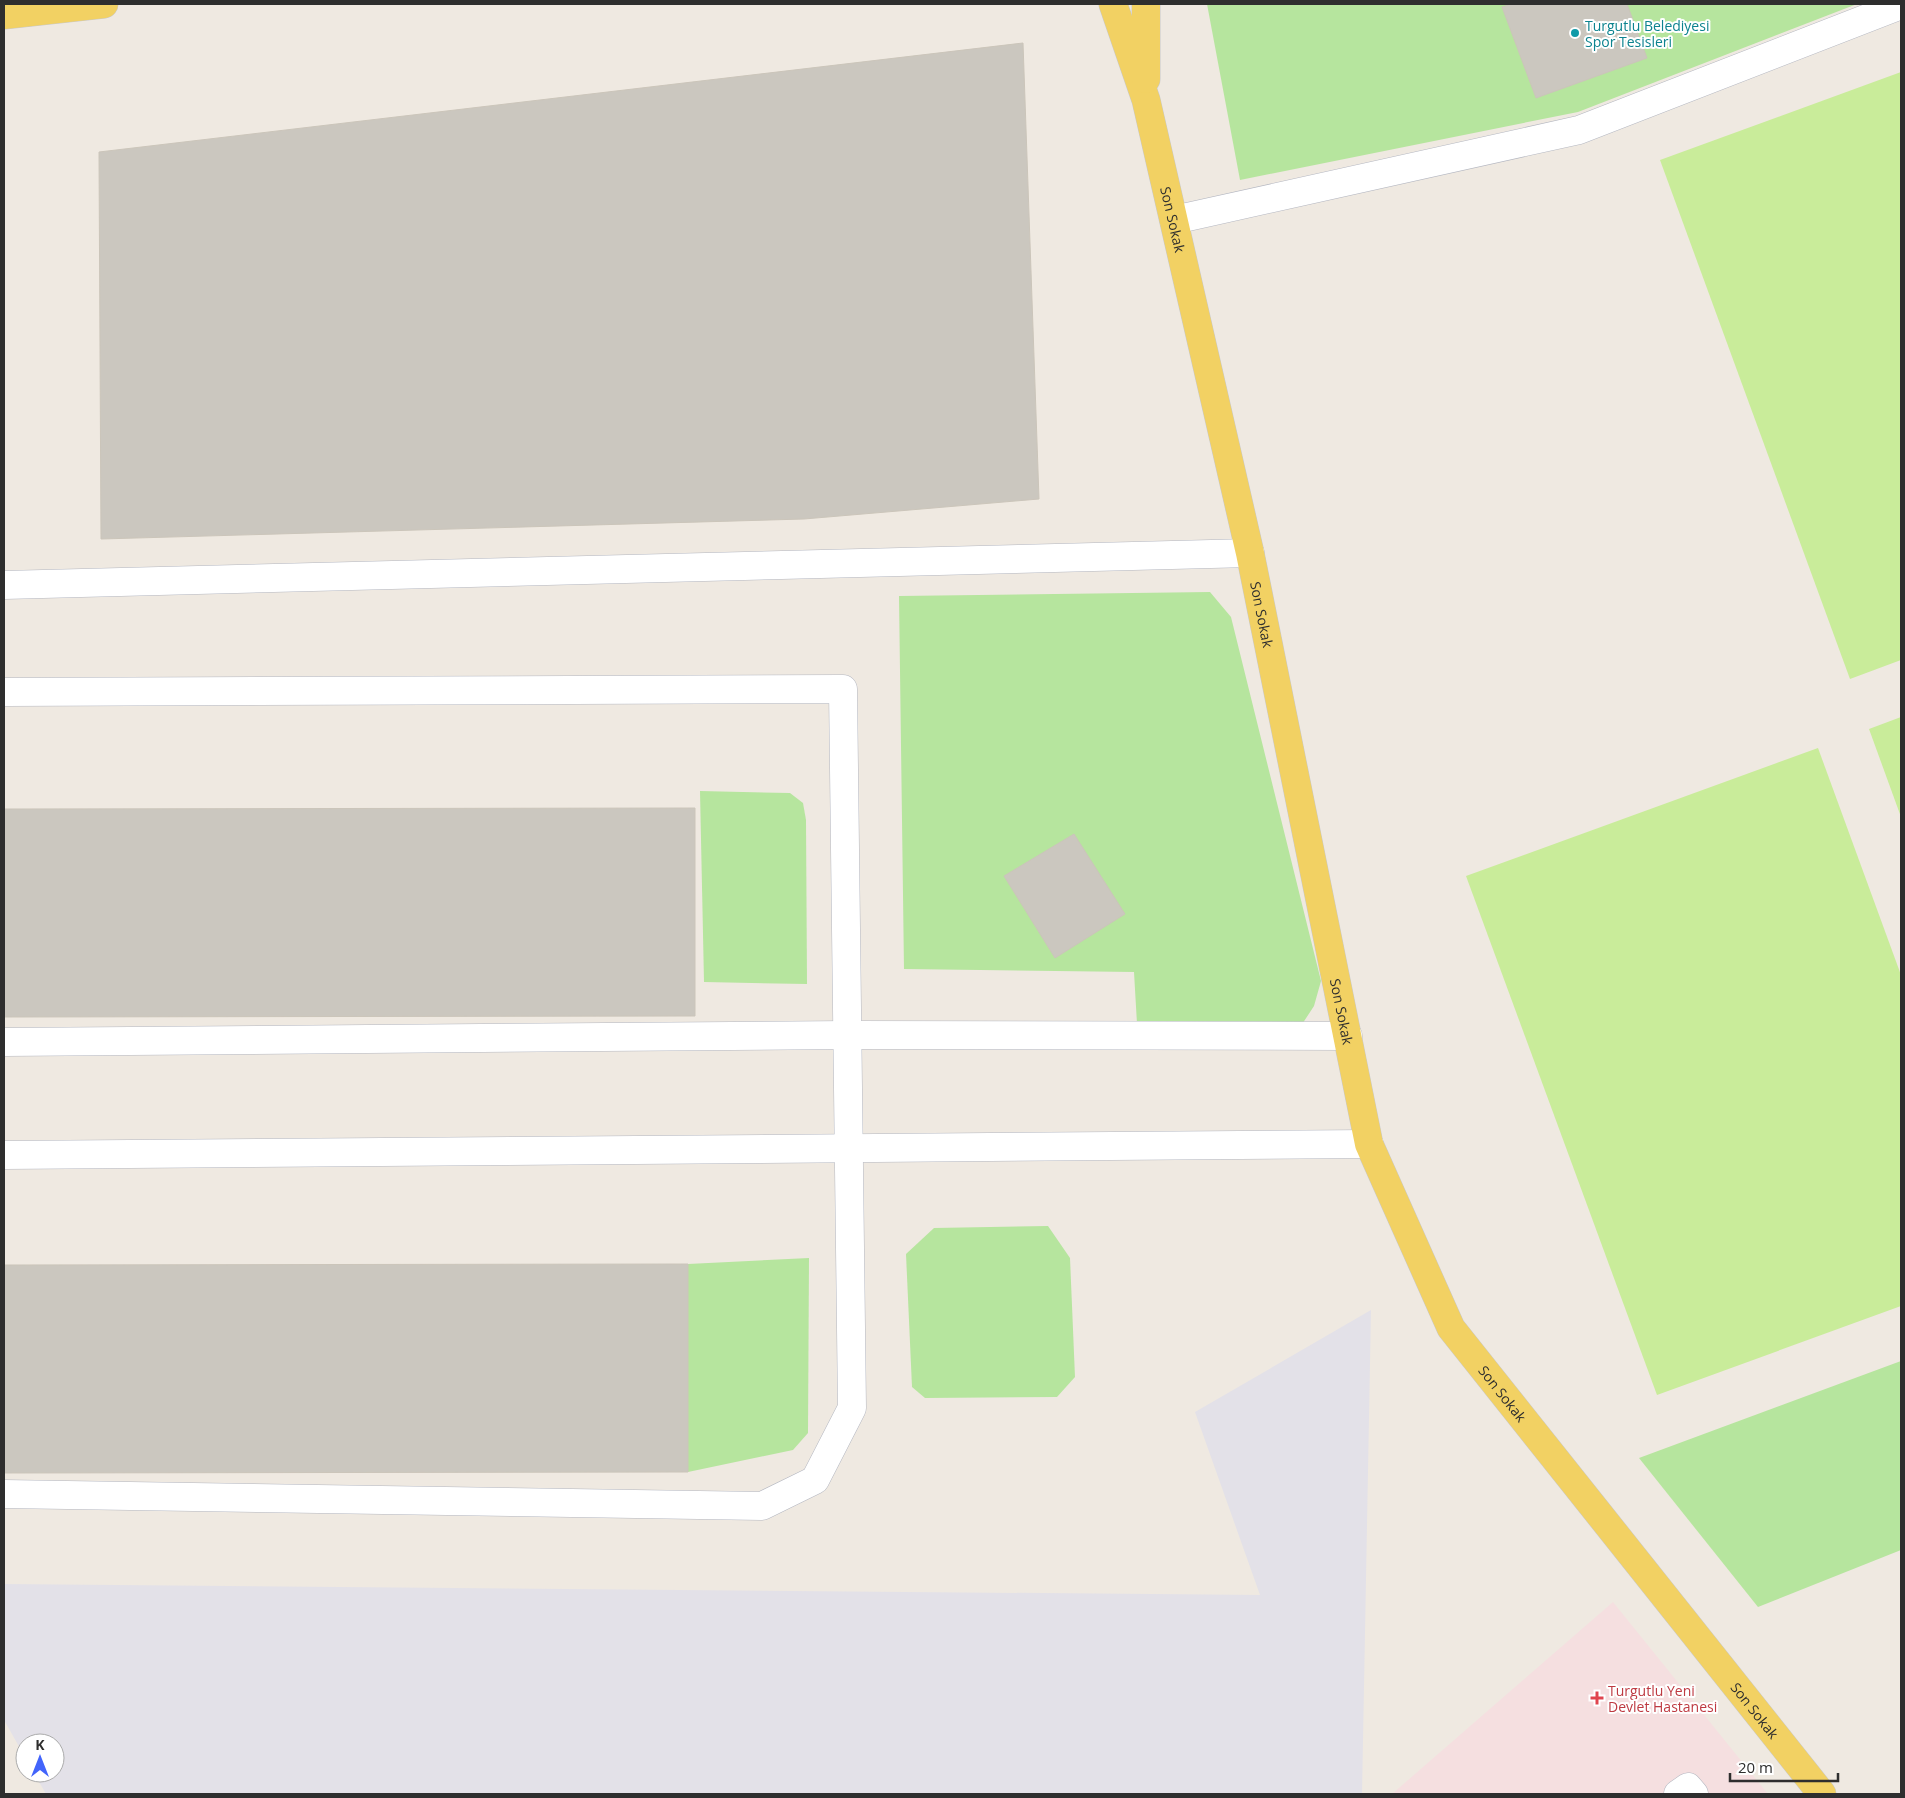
<svg xmlns="http://www.w3.org/2000/svg" width="1905" height="1798" viewBox="0 0 1905 1798" font-family="'Open Sans',sans-serif">
<rect width="100%" height="100%" fill="#efe9e1"/>
<polygon fill="#e3e1e8" points="1371,1310 1362,1794 46,1794 34,1773 55,1773 55,1743 25,1743 25,1757 4,1720 4,1584 1260,1595 1195,1412"/>
<polygon fill="#f5dfe0" points="1613,1602 1768,1794 1392,1794"/>
<g fill="#b6e59e">
<polygon points="1207,4 1857,4 1578,112 1240,180"/>
<polygon points="1210,592 1231,617 1321,981 1314,1006 1295,1035 1138,1041 1134,972 904,969 899,596"/>
<polygon points="700,791 790,793 803,803 806,820 807,984 704,982"/>
<polygon points="1048,1226 1070,1258 1075,1377 1057,1397 925,1398 912,1387 906,1254 934,1228"/>
<polygon points="809,1258 808,1433 793,1450 688,1472 688,1264"/>
<polygon points="1901,1361 1901,1550 1758,1607 1639,1458"/>
</g>
<g fill="#c9ec9a">
<polygon points="1901,72 1901,660 1850,679 1660,160"/>
<polygon points="1901,717 1901,817 1869,729"/>
<polygon points="1818,748 1901,975 1901,1306 1657,1395 1466,876"/>
</g>
<g fill="#cbc7bf" stroke="#cbc5ba">
<polygon points="1511,4 1627,4 1647,58 1536,98 1502,7"/>
<polygon points="1023,43 1039,499 804,519 101,539 99,152"/>
<polygon points="695,808 695,1016 4,1017 4,809"/>
<polygon points="1074,834 1125,914 1055,958 1004,876"/>
<polygon points="688,1264 688,1472 4,1473 4,1265"/>
</g>
<g fill="none" stroke-linecap="round" stroke-linejoin="round">
<g stroke="#b4b7c1" stroke-width="29">
<g id="minor">
<polyline points="1174,220 1579,130 1901,5"/>
<polyline points="4,585 1250,553"/>
<polyline points="4,692 843,689 852,1408 815,1480 762,1506 4,1494"/>
<polyline points="4,1042 847,1035 1348,1036"/>
<polyline points="4,1155 1369,1144"/>
<polyline points="1678,1794 1688,1787 1694,1794"/>
</g>
</g>
<g stroke="#c9c9c9" stroke-width="29">
<g id="major">
<path id="s1" d="M 1113,4 L 1146,100 L 1250,553 L 1369,1144 L 1451,1328 L 1822,1794"/>
<polyline points="1146,4 1146,79"/>
<polyline points="4,15 104,4"/>
</g>
</g>
<use href="#minor" stroke="#fff" stroke-width="28"/>
<use href="#major" stroke="#f2d163" stroke-width="28"/>
</g>
<circle fill="#0f9aa8" stroke="#fff" stroke-width="2" cx="1575" cy="33" r="5"/>
<path fill="#e0444e" stroke="#fff" stroke-width="2" d="M1594.5 1690.5h5v5h5v5h-5v5h-5v-5h-5v-5h5z"/>
<g text-anchor="middle" dominant-baseline="central" stroke-width="4" stroke-linejoin="round" paint-order="stroke">
<g font-size="14" fill="#0d838f" stroke="#fff" text-anchor="start">
<text x="1585" y="25">Turgutlu Belediyesi<tspan x="1585" dy="16">Spor Tesisleri</tspan></text>
</g>
<g font-size="14" fill="#2e2e2e" stroke="#fff">
<text stroke="none"><textPath href="#s1" startOffset="224">Son Sokak</textPath></text>
<text stroke="none"><textPath href="#s1" startOffset="629">Son Sokak</textPath></text>
<text stroke="none"><textPath href="#s1" startOffset="1034">Son Sokak</textPath></text>
<text stroke="none"><textPath href="#s1" startOffset="1454">Son Sokak</textPath></text>
<text stroke="none"><textPath href="#s1" startOffset="1859">Son Sokak</textPath></text>
</g>
<g font-size="14" fill="#be3a42" stroke="#fff" text-anchor="start">
<text x="1608" y="1690">Turgutlu Yeni<tspan x="1608" dy="16">Devlet Hastanesi</tspan></text>
</g>
</g>
<rect width="1905" height="1798" fill="none" stroke="#2e2e2e" stroke-width="10"/>
<g transform="translate(40 1758)"><circle r="24" fill="#ffffff" stroke="#ababab"/>
<path d="M0-4L9 19L0 12L-9 19Z" fill="#4264fb"/>
<text y="-8" font-size="14" font-weight="bold" text-anchor="middle" fill="#2e2e2e">K</text>
</g>
<path d="M1730 1773v8h108v-8" fill="none" stroke="#2e2e2e" stroke-width="2.5"/>
<text x="1738" y="1773" font-size="15" fill="#2e2e2e" stroke="#ffffff" stroke-width="4" paint-order="stroke">20 m</text>
</svg>
